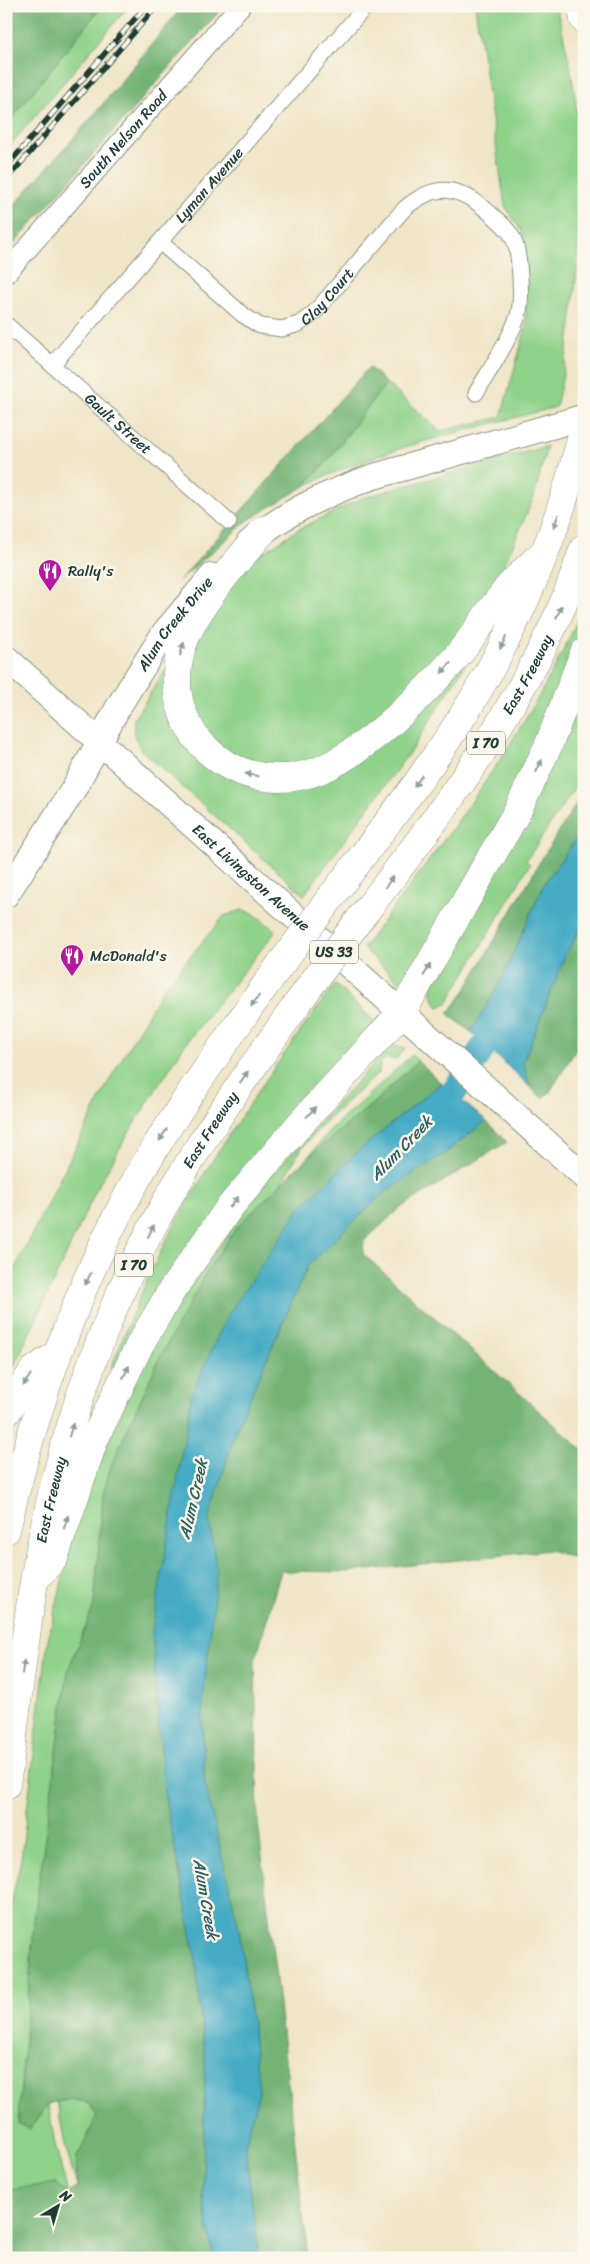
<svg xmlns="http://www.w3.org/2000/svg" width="590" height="2264" viewBox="0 0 590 2264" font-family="Sriracha,sans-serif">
<rect width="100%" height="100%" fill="#fbf7ec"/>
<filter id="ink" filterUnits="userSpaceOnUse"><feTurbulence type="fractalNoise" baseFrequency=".02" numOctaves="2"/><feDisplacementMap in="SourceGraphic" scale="10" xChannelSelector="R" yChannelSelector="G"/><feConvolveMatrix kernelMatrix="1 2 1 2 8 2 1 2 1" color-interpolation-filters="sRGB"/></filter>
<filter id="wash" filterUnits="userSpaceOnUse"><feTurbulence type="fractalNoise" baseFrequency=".0096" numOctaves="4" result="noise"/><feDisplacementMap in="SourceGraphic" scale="20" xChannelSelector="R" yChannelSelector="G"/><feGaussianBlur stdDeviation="1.12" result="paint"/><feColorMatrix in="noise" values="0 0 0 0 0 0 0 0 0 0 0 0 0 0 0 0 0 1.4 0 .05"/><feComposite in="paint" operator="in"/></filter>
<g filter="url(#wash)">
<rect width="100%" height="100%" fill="#efe5c7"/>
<g fill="#8fd28a" stroke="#57885f">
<polygon points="102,6 129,6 6,150 6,125"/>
<path d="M 475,6 L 556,6 C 565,41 574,79 577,115 C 585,203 577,320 556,407 C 471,430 382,447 303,487 L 326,463 L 386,383 L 440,431 L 501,417 L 526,327 L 524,235 L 505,206 Z"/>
<polygon points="547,446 534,497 502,570 450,647 378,720 318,760 275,767 236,756 207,734 186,696 200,618 233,581 261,554 295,531 362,498"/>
<path d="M 584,605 L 584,635 L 562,698 L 531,766 L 412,975 L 399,982 L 363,948 C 445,839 531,731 584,605 Z"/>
<polygon points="465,665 412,749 304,895 141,750 134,735 134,719 165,670 182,729 291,784"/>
<path d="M 584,688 L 584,773 L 526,861 L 530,864 L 447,1003 L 439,1007 C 427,995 433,983 438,967 Z"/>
<polygon points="242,910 253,913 276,931 186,1043 132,1127 98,1186 6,1384 6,1286 110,1079 163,989 224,916"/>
<path d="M 335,984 L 373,1020 L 371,1027 L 116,1370 L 111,1368 C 130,1320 148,1273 173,1228 C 220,1142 277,1063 335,984 Z"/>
<polygon points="390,1045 405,1049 395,1060 386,1057 380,1064 379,1072 325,1122 303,1146 279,1186 237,1227 208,1269 112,1463 103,1494 94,1606 68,1671 35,1912 18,2123 30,2129 48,2104 55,2144 68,2193 6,2195 6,1926 21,1859 48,1639 79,1511 153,1339 262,1186"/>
<polygon points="412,1055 418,1061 370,1106 307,1158 330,1130"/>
<polygon points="71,2099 89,2103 98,2116 77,2158 77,2187 65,2145 57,2102"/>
</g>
<g fill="#73b476" stroke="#497855">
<polygon points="10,6 102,6 6,125 6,11"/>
<polygon points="183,6 224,6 6,253 6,214 93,116"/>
<polygon points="369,367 386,383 326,463 303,487 247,521 180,580"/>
<polygon points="584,791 584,828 544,884 501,981 471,1032 448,1014 465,991 541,860"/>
<polygon points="584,921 584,1037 549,1093 542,1098 530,1087 523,1062 565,956"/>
<polygon points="418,1061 441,1083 358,1151 192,1393 175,1499 164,1792 196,1959 205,2061 203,2200 214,2258 6,2258 6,2195 11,2189 55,2183 68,2193 77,2187 77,2158 97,2116 89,2103 71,2099 48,2104 30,2129 18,2124 35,1912 68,1670 94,1606 103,1494 112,1463 158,1361 208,1269 237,1227 307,1158 370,1106"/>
<polygon points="486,1121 507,1142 400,1208 364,1241 363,1254 584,1451 584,1562 550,1550 349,1572 281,1571 255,1661 258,1822 308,2258 259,2258 245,2146 259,2091 253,2033 239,1930 204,1779 202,1709 209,1519 236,1429 308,1265 381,1195 445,1153"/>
</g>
<g fill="#45abc4" stroke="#32747c">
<polygon points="584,828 584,921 565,956 523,1062 530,1087 471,1032 501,981 544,884"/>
<polygon points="441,1083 486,1121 445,1153 381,1195 308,1265 236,1429 209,1519 217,1571 202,1709 204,1779 239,1930 253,2033 259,2091 245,2146 259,2258 214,2258 203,2200 205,2061 196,1959 164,1792 152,1631 192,1393 227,1316 300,1208 358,1151"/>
</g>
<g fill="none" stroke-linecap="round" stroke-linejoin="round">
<polyline stroke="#45abc4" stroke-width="26" points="429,1120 450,1098 504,1016"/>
</g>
</g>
<g filter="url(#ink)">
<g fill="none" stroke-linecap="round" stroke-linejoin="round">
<g stroke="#87917e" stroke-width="17">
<g id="minor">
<path id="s1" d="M 160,242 L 243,315 L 260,326 L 282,329 L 299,324 L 314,313 L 404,209 C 437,181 460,186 491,214 C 500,222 511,231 515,243 C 520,257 522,297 519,312 C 514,333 488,373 476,393"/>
<path id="s2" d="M 6,324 L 229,522"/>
<path id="s3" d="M 52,365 L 366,6"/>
</g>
</g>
<g stroke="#87917e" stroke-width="22">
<g id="tertiary">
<path id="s4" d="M 6,273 L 240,6"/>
</g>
</g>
<g stroke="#87917e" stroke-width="27">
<g id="primary">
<path d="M 249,543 C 285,512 328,493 372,477 L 584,417"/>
<path id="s5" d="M 6,658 L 584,1176"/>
<path id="s6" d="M 6,895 L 73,790 L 120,704 L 164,633 L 212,576"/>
</g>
</g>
<g stroke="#87917e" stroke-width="29">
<g id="motorway">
<polyline points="581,6 584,19"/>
<path d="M 264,530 C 236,562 190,612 180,654 C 160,738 241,801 320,770 C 368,750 424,694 458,655 C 474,636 487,613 503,594 C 515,578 531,565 545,551"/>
<path d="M 332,896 C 381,831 433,766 475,696 C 524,613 562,520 584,426"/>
<path id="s7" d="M 359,920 C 436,821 514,718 564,602 C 572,584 577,566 584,548"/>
<polyline points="6,1413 33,1371 56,1355"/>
<path d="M 6,1530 C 37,1398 82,1268 153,1151 C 193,1086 238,1023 283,961"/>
<polyline points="35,1579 54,1558 94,1440 140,1344 172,1290 229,1208 300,1124 402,1012 518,810 549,744 584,653"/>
<path id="s8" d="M 6,1785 C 17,1711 24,1637 37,1564 C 62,1426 113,1286 187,1166 C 225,1104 268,1045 310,986"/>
</g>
</g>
<use href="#minor" stroke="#fff" stroke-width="15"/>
<use href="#tertiary" stroke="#fff" stroke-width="20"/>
<use href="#primary" stroke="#fff" stroke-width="25"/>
<use href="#motorway" stroke="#fff" stroke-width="28"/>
<g stroke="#1f3d34" stroke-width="5.5">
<g id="rail">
<polyline points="6,167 146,6"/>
<polyline points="6,180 157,6"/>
</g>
</g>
<use href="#rail" stroke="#fbf7ec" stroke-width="4" stroke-dasharray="11" stroke-linecap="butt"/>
<g stroke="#87917e" stroke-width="29" stroke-linecap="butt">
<g id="motorway-bridge">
<polyline points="283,961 332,896"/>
<polyline points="310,986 359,920"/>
</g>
</g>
<use href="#motorway-bridge" stroke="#fff" stroke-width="28"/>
</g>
<defs><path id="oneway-solid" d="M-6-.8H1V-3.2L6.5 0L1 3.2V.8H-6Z" transform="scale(1.25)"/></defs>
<g fill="#8f9e9a">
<use href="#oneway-solid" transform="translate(556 521) rotate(110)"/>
<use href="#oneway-solid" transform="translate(559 612) rotate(-64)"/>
<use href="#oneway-solid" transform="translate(503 643) rotate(116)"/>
<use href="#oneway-solid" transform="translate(182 649) rotate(-74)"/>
<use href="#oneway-solid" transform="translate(446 668) rotate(133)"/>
<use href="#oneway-solid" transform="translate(539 766) rotate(-65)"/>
<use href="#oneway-solid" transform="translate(252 775) rotate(-169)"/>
<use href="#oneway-solid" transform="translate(418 781) rotate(125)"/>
<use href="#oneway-solid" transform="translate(389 882) rotate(-53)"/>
<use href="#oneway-solid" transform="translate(427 970) rotate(-60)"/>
<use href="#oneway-solid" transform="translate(255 1001) rotate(126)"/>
<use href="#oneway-solid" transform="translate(244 1077) rotate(-55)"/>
<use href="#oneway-solid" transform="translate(311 1112) rotate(-48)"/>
<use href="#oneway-solid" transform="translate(163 1135) rotate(122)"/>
<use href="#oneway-solid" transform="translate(234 1202) rotate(-50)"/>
<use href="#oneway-solid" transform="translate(151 1231) rotate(-63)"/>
<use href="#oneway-solid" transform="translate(88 1279) rotate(115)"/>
<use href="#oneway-solid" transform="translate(126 1372) rotate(-64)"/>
<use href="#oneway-solid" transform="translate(27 1380) rotate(123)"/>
<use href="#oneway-solid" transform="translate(71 1430) rotate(-73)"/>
<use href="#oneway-solid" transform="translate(66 1522) rotate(-72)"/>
<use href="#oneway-solid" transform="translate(23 1667) rotate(-82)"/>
</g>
</g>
<defs>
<g id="restaurant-pin" transform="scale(1.25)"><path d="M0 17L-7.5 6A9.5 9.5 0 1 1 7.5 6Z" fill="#b5179e" stroke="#fbf7ec"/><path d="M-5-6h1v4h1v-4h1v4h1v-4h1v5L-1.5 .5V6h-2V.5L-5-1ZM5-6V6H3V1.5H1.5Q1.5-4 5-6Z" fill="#fff"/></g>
</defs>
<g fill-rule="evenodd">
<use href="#restaurant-pin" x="50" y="571"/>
<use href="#restaurant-pin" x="72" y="956"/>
</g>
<g text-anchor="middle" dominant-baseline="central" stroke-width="5" stroke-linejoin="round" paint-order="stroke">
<g fill="#fbf7ec" stroke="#61756b" stroke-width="1">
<rect x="467" y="731.5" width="38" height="23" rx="4"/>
<rect x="310" y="940.5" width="48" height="23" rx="4"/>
<rect x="115" y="1253.5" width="38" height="23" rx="4"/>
</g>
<g font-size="14" font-weight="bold" fill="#1f3d34">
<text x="486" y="743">I 70</text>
<text x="334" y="952">US 33</text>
<text x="134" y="1265">I 70</text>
</g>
<g font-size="15" fill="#1f3d34" stroke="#fbf7ec">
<text stroke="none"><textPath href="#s4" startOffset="178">South Nelson Road</textPath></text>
<text stroke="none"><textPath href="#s3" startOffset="239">Lyman Avenue</textPath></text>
<text stroke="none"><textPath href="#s1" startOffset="210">Clay Court</textPath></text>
<text stroke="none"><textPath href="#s2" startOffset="150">Gault Street</textPath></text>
<text stroke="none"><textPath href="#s6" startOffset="320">Alum Creek Drive</textPath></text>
<text stroke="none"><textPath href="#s7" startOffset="298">East Freeway</textPath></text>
<text stroke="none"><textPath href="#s5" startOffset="329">East Livingston Avenue</textPath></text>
<text stroke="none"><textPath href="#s8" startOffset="694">East Freeway</textPath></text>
<text stroke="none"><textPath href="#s8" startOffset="289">East Freeway</textPath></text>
</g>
<g font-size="15" fill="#1f3d34" stroke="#fbf7ec" text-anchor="start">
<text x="68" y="571">Rally's</text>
<text x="90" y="956">McDonald's</text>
</g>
<g font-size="16" font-style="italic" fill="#2a5e5f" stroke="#fbf7ec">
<text transform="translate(401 1148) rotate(-46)">Alum Creek</text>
<text transform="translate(193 1499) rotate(-77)">Alum Creek</text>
<text transform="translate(206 1899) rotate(80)">Alum Creek</text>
</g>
</g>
<rect width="590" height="2264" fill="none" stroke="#fbf7ec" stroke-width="25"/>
<g transform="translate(58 2206) rotate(38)" stroke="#fbf7ec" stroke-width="4" paint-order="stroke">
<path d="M0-4L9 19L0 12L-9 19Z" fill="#1f3d34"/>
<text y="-8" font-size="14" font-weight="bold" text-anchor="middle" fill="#1f3d34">N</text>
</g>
</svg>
